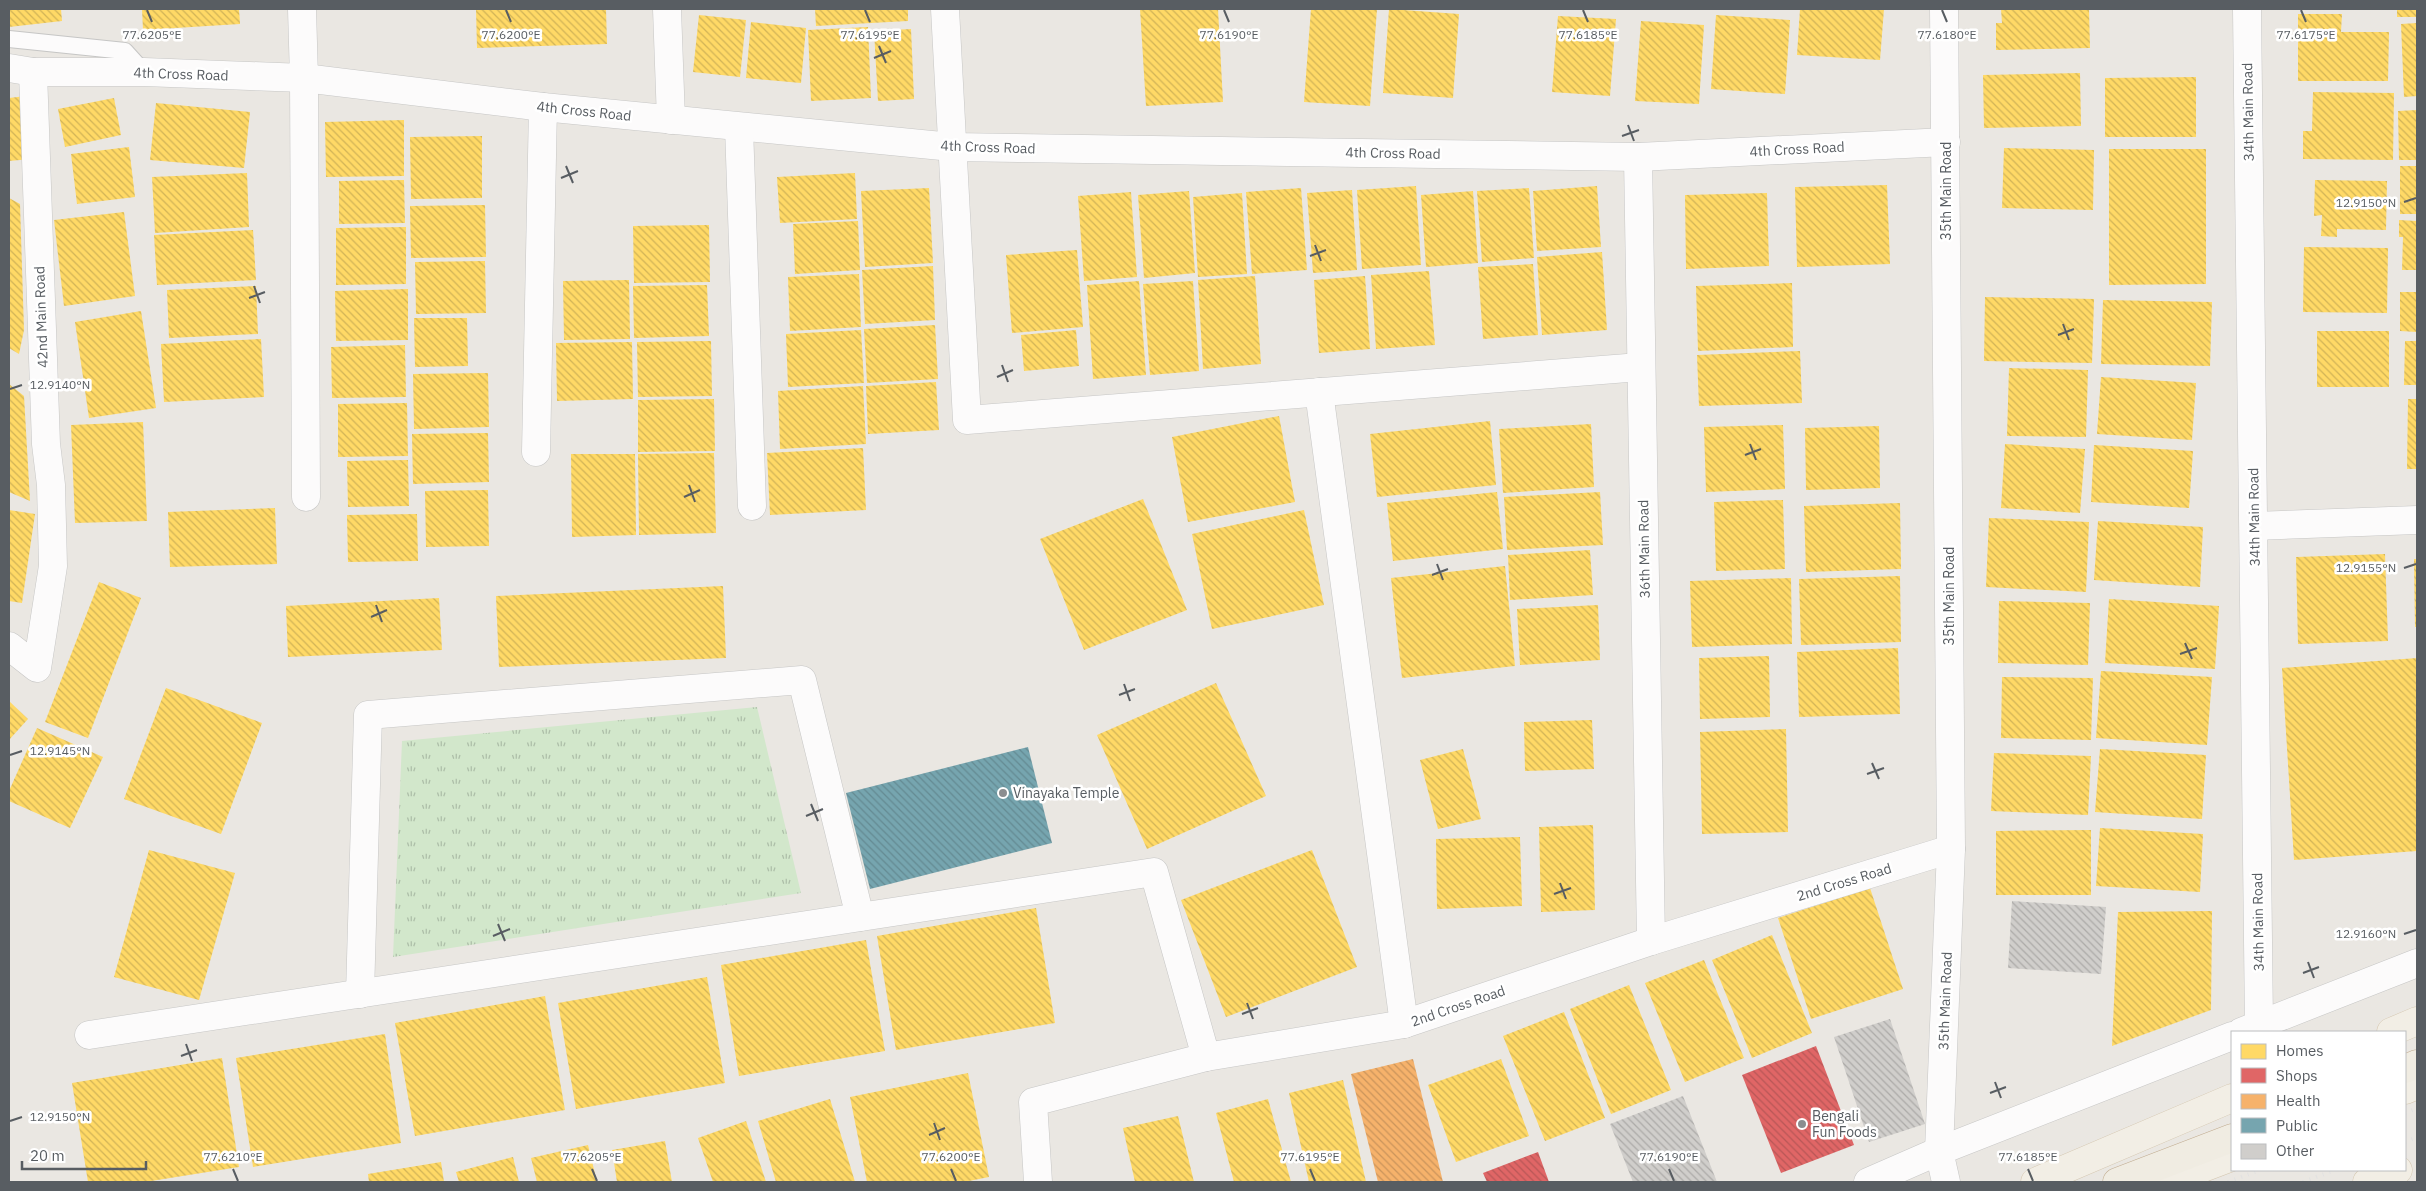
<svg xmlns="http://www.w3.org/2000/svg" width="2426" height="1191" viewBox="0 0 2426 1191" font-family="'IBM Plex Sans',sans-serif">
<defs>
<pattern id="park-tufts" width="24" height="20" patternUnits="userSpaceOnUse" patternTransform="scale(1.25)"><rect width="24" height="20" fill="#d2e7cb"/><path d="M3 7l-1-3M5 7V3M7 7l1-3M15 17l-1-3M17 17v-4M19 17l1-3" fill="none" stroke="#adbea8"/></pattern>
<pattern id="homes-back-hatch" width="6" height="6" patternUnits="userSpaceOnUse" patternTransform="scale(1.25)"><rect width="6" height="6" fill="#ffd966"/><path d="M-1 5l2 2M0 0l6 6M5-1l2 2" fill="none" stroke="#d1b357"/></pattern>
<pattern id="shops-back-hatch" width="6" height="6" patternUnits="userSpaceOnUse" patternTransform="scale(1.25)"><rect width="6" height="6" fill="#e06666"/><path d="M-1 5l2 2M0 0l6 6M5-1l2 2" fill="none" stroke="#b85757"/></pattern>
<pattern id="health-back-hatch" width="6" height="6" patternUnits="userSpaceOnUse" patternTransform="scale(1.25)"><rect width="6" height="6" fill="#f6b26b"/><path d="M-1 5l2 2M0 0l6 6M5-1l2 2" fill="none" stroke="#ca945b"/></pattern>
<pattern id="public-back-hatch" width="6" height="6" patternUnits="userSpaceOnUse" patternTransform="scale(1.25)"><rect width="6" height="6" fill="#76a5af"/><path d="M-1 5l2 2M0 0l6 6M5-1l2 2" fill="none" stroke="#648a92"/></pattern>
<pattern id="building-back-hatch" width="6" height="6" patternUnits="userSpaceOnUse" patternTransform="scale(1.25)"><rect width="6" height="6" fill="#d0cecb"/><path d="M-1 5l2 2M0 0l6 6M5-1l2 2" fill="none" stroke="#acaaa8"/></pattern>
</defs>
<rect width="100%" height="100%" fill="#eae7e2"/>
<polygon fill="url(#park-tufts)" points="757,707 801,893 393,957 402,741"/>
<g fill="url(#homes-back-hatch)">
<polygon points="9,9 61,9 62,21 9,27"/>
<polygon points="142,9 239,9 240,24 143,30"/>
<polygon points="476,9 606,9 607,44 477,48"/>
<polygon points="815,9 908,9 908,21 816,26"/>
<polygon points="1140,9 1218,9 1223,102 1146,106"/>
<polygon points="1311,9 1377,9 1370,106 1304,102"/>
<polygon points="1389,9 1459,14 1453,98 1383,93"/>
<polygon points="1800,9 1884,9 1880,60 1797,55"/>
<polygon points="2001,9 2089,9 2090,48 1996,50 1996,23 2002,23"/>
<rect x="2397" y="9" width="20" height="8"/>
<polygon points="2298,14 2342,14 2341,32 2389,32 2388,81 2298,81"/>
<polygon points="699,15 746,20 740,77 693,72"/>
<polygon points="1716,15 1790,20 1785,94 1711,89"/>
<polygon points="1558,16 1616,19 1610,96 1552,92"/>
<polygon points="1641,21 1704,25 1699,104 1635,101"/>
<polygon points="751,22 806,28 801,83 746,78"/>
<polygon points="2417,23 2417,96 2404,97 2401,24"/>
<polygon points="868,27 871,98 811,101 808,30"/>
<polygon points="911,29 914,99 878,101 874,31"/>
<polygon points="2080,73 2081,126 1984,128 1983,75"/>
<polygon points="2196,77 2196,137 2105,137 2105,78"/>
<polygon points="2313,92 2394,93 2393,160 2303,159 2303,131 2312,131"/>
<polygon points="26,96 31,159 9,161 9,98"/>
<polygon points="114,98 121,135 65,147 58,109"/>
<polygon points="156,103 250,112 244,168 150,160"/>
<polygon points="2417,110 2417,160 2399,160 2398,111"/>
<polygon points="404,120 404,176 326,177 325,122"/>
<polygon points="482,136 482,198 411,199 410,137"/>
<polygon points="129,147 135,197 77,204 71,154"/>
<polygon points="2004,148 2094,150 2093,210 2002,208"/>
<polygon points="2109,149 2206,149 2206,284 2109,285"/>
<rect x="2400" y="166" width="17" height="48"/>
<polygon points="247,173 249,227 155,233 152,177"/>
<polygon points="855,173 857,219 780,223 777,177"/>
<polygon points="404,180 405,223 339,224 339,181"/>
<polygon points="2315,180 2387,181 2386,230 2337,229 2337,237 2321,236 2322,215 2314,216"/>
<polygon points="1887,185 1890,264 1797,267 1795,187"/>
<polygon points="1416,186 1421,265 1362,269 1357,190"/>
<polygon points="1597,186 1601,247 1537,251 1533,191"/>
<polygon points="929,188 933,263 865,267 861,191"/>
<polygon points="1301,188 1307,270 1252,274 1246,192"/>
<polygon points="1529,188 1534,258 1482,262 1477,191"/>
<polygon points="1352,190 1357,270 1313,273 1307,193"/>
<polygon points="1189,191 1195,273 1144,278 1138,195"/>
<polygon points="1473,191 1478,263 1426,267 1421,195"/>
<polygon points="1131,192 1137,277 1084,281 1078,196"/>
<polygon points="1242,193 1247,274 1198,277 1193,197"/>
<polygon points="1767,193 1769,266 1686,269 1685,195"/>
<polygon points="9,198 20,204 24,330 19,354 9,348"/>
<polygon points="485,205 486,257 411,258 410,206"/>
<polygon points="124,212 135,296 64,306 54,220"/>
<polygon points="2399,220 2417,221 2417,270 2402,270 2403,237 2399,237"/>
<polygon points="858,221 860,270 795,274 793,224"/>
<polygon points="709,225 710,282 634,283 633,226"/>
<polygon points="406,227 406,284 336,285 336,228"/>
<polygon points="253,230 256,280 157,285 154,235"/>
<polygon points="2304,247 2388,248 2387,313 2303,312"/>
<polygon points="1077,250 1083,327 1012,333 1006,255"/>
<polygon points="1602,252 1607,330 1542,335 1537,257"/>
<polygon points="485,261 486,313 416,314 415,262"/>
<polygon points="1533,264 1538,335 1483,339 1478,267"/>
<polygon points="933,266 935,320 865,324 862,270"/>
<polygon points="1429,271 1435,345 1376,349 1371,275"/>
<polygon points="859,274 861,327 790,331 788,277"/>
<polygon points="1255,276 1261,364 1203,369 1198,280"/>
<polygon points="1365,276 1370,349 1319,353 1314,280"/>
<polygon points="629,280 630,339 564,340 563,281"/>
<polygon points="1139,281 1146,375 1093,379 1087,285"/>
<polygon points="1193,281 1199,371 1150,375 1143,284"/>
<polygon points="1792,283 1793,347 1698,351 1696,286"/>
<polygon points="707,285 709,336 634,338 633,286"/>
<polygon points="256,286 258,334 169,338 167,290"/>
<polygon points="408,289 408,340 336,341 335,291"/>
<polygon points="2400,292 2417,292 2417,332 2400,331"/>
<polygon points="1985,297 2094,299 2092,363 1984,361"/>
<polygon points="2103,300 2212,302 2210,366 2101,364"/>
<polygon points="141,311 156,408 89,418 75,322"/>
<polygon points="414,318 467,318 468,366 415,367"/>
<polygon points="935,325 938,379 867,383 864,329"/>
<polygon points="861,330 864,383 788,387 786,334"/>
<polygon points="1076,330 1079,366 1024,371 1021,335"/>
<rect x="2317" y="331" width="72" height="56"/>
<polygon points="261,339 264,397 164,402 161,344"/>
<polygon points="711,341 712,396 638,397 637,342"/>
<polygon points="2405,341 2417,341 2417,385 2404,385"/>
<polygon points="632,342 633,399 557,401 556,343"/>
<polygon points="405,345 406,397 332,398 331,347"/>
<polygon points="1800,351 1802,403 1699,406 1697,355"/>
<polygon points="2009,368 2088,370 2086,437 2007,436"/>
<polygon points="488,373 489,427 414,429 413,374"/>
<polygon points="2101,377 2196,383 2192,440 2097,434"/>
<polygon points="936,382 939,430 868,434 866,386"/>
<polygon points="9,384 24,396 30,501 9,492"/>
<polygon points="863,386 866,444 780,449 778,391"/>
<polygon points="714,399 715,451 638,452 638,400"/>
<polygon points="2408,399 2417,399 2417,469 2407,469"/>
<polygon points="407,403 408,456 338,457 338,404"/>
<polygon points="1279,416 1295,502 1188,522 1172,437"/>
<polygon points="1490,421 1496,485 1377,497 1370,434"/>
<polygon points="143,422 147,521 75,523 71,425"/>
<polygon points="1591,424 1594,487 1503,493 1499,429"/>
<polygon points="1783,425 1785,489 1706,492 1704,427"/>
<polygon points="1879,426 1880,488 1806,490 1805,428"/>
<polygon points="488,433 489,482 413,484 412,434"/>
<polygon points="2005,444 2085,449 2080,513 2001,508"/>
<polygon points="2094,445 2193,451 2189,508 2091,502"/>
<polygon points="863,448 866,510 770,515 767,453"/>
<polygon points="714,453 716,533 639,535 638,454"/>
<polygon points="571,454 635,454 636,535 572,537"/>
<polygon points="408,460 409,506 348,507 347,461"/>
<polygon points="488,490 489,546 426,547 425,491"/>
<polygon points="1497,492 1503,549 1393,561 1387,503"/>
<polygon points="1600,492 1603,545 1507,550 1504,497"/>
<polygon points="1143,499 1187,610 1084,650 1040,539"/>
<polygon points="1783,500 1785,569 1716,571 1714,502"/>
<polygon points="1900,503 1901,569 1806,572 1804,506"/>
<polygon points="275,508 277,564 170,567 168,512"/>
<polygon points="9,510 35,514 22,603 9,601"/>
<polygon points="1304,510 1324,605 1212,629 1192,534"/>
<polygon points="417,514 418,561 348,562 347,515"/>
<polygon points="1989,518 2089,522 2086,592 1986,587"/>
<polygon points="2098,521 2203,527 2200,587 2094,580"/>
<polygon points="1590,550 1593,595 1510,600 1508,555"/>
<polygon points="2385,554 2388,641 2298,644 2296,557"/>
<polygon points="2414,559 2417,559 2417,627 2415,627"/>
<polygon points="1505,566 1515,666 1402,678 1391,578"/>
<polygon points="1900,576 1901,642 1801,645 1799,579"/>
<polygon points="1791,578 1792,644 1692,647 1690,581"/>
<polygon points="99,582 141,598 88,738 45,722"/>
<polygon points="723,586 726,658 499,667 496,596"/>
<polygon points="439,598 442,650 288,657 286,606"/>
<polygon points="2109,599 2219,606 2215,669 2105,663"/>
<polygon points="1999,601 2090,603 2088,665 1998,663"/>
<polygon points="1598,605 1600,660 1520,665 1517,609"/>
<polygon points="1898,648 1900,714 1799,717 1797,652"/>
<polygon points="1769,656 1770,717 1700,719 1699,658"/>
<polygon points="2417,658 2417,851 2294,860 2282,668"/>
<polygon points="2101,671 2212,677 2207,745 2096,738"/>
<polygon points="2002,677 2093,678 2091,740 2001,738"/>
<polygon points="1216,683 1266,796 1147,849 1097,735"/>
<polygon points="166,688 262,723 221,834 124,799"/>
<polygon points="9,701 28,719 9,740"/>
<polygon points="1592,720 1594,769 1525,771 1524,722"/>
<polygon points="37,728 103,757 70,828 9,801 9,791"/>
<polygon points="1786,729 1788,832 1702,834 1700,732"/>
<polygon points="1463,749 1481,819 1438,829 1420,760"/>
<polygon points="2100,749 2206,755 2202,819 2095,812"/>
<polygon points="1994,753 2091,756 2088,815 1991,811"/>
<polygon points="1593,825 1595,910 1541,912 1539,827"/>
<polygon points="2100,828 2203,834 2200,892 2096,886"/>
<polygon points="2091,830 2091,895 1996,895 1996,831"/>
<polygon points="1520,837 1522,906 1437,909 1436,839"/>
<polygon points="149,850 235,873 199,1000 114,977"/>
<polygon points="1312,850 1357,967 1226,1017 1181,900"/>
<polygon points="1870,888 1903,989 1811,1019 1778,918"/>
<polygon points="1036,908 1055,1023 896,1050 877,936"/>
<polygon points="2212,911 2211,1010 2112,1046 2118,912"/>
<polygon points="1772,935 1812,1033 1752,1058 1712,960"/>
<polygon points="866,940 885,1051 739,1076 721,965"/>
<polygon points="1704,960 1744,1058 1685,1082 1645,983"/>
<polygon points="707,977 725,1083 576,1109 558,1003"/>
<polygon points="1629,985 1671,1090 1611,1114 1570,1009"/>
<polygon points="545,996 565,1110 415,1136 395,1023"/>
<polygon points="1564,1012 1605,1118 1545,1141 1503,1036"/>
<polygon points="385,1034 401,1143 253,1167 236,1058"/>
<polygon points="222,1058 239,1167 145,1182 88,1182 72,1083"/>
<polygon points="1501,1059 1529,1136 1456,1162 1428,1085"/>
<polygon points="968,1073 989,1177 964,1182 867,1182 850,1097"/>
<polygon points="1343,1080 1366,1182 1309,1182 1289,1093"/>
<polygon points="830,1099 855,1182 776,1182 758,1121"/>
<polygon points="1268,1099 1291,1182 1234,1182 1216,1113"/>
<polygon points="1178,1116 1194,1182 1135,1182 1123,1128"/>
<polygon points="746,1121 766,1182 713,1182 698,1138"/>
<polygon points="665,1141 672,1182 617,1182 612,1150"/>
<polygon points="588,1145 597,1182 537,1182 531,1158"/>
<polygon points="513,1157 519,1182 459,1182 456,1172"/>
<polygon points="441,1162 444,1182 369,1182 368,1174"/>
</g>
<g fill="url(#shops-back-hatch)">
<polygon points="1816,1046 1854,1145 1781,1173 1742,1075"/>
<polygon points="1538,1152 1549,1182 1487,1182 1483,1173"/>
</g>
<polygon fill="url(#health-back-hatch)" points="1413,1059 1443,1182 1378,1182 1351,1074"/>
<polygon fill="url(#public-back-hatch)" points="1028,747 1052,843 870,889 846,793"/>
<g fill="url(#building-back-hatch)">
<polygon points="2012,901 2106,907 2101,974 2008,968"/>
<polygon points="1890,1019 1925,1124 1869,1142 1834,1037"/>
<polygon points="1683,1096 1717,1182 1633,1182 1610,1124"/>
</g>
<g fill="none" stroke-linecap="round" stroke-linejoin="round">
<g stroke="#c6c6c5" stroke-width="18">
<polyline id="service" points="9,39 125,51 144,72"/>
</g>
<g stroke="#c6c6c5" stroke-width="29">
<g id="minor">
<polyline points="302,9 304,78 306,497"/>
<polyline points="667,9 671,120"/>
<polyline points="945,9 967,420 1640,367"/>
<polyline points="1944,9 1951,849 1939,1151 1946,1182"/>
<polyline points="2247,9 2259,1025 2261,1032"/>
<polyline points="9,68 33,72 144,72 304,78 543,107 952,147 1638,157 1946,142"/>
<polyline points="739,127 752,506"/>
<polyline points="1638,157 1651,941"/>
<polyline points="1319,392 1404,1024"/>
<polyline points="536,452 543,107"/>
<polyline points="2254,526 2417,520"/>
<polyline points="9,646 37,668 53,566 51,485 46,444 33,72"/>
<polyline points="360,994 368,715 802,680 860,917"/>
<polyline points="89,1035 1154,872 1206,1057"/>
<polyline points="1038,1182 1033,1102 1206,1057 1404,1024 1651,941 1951,849"/>
</g>
</g>
<g stroke="#c6c6c5" stroke-width="29">
<g id="tertiary">
<polyline points="2241,1032 2417,963"/>
<polyline points="1868,1182 1939,1151 2232,1036"/>
</g>
</g>
<g stroke="#d3c5ae" stroke-width="29">
<g id="primary">
<polyline points="2391,1032 2417,1021"/>
<polyline points="2405,1090 2417,1085"/>
<polyline points="2035,1182 2232,1098"/>
<polyline points="2166,1182 2232,1157"/>
<polyline points="2367,1182 2398,1170"/>
</g>
</g>
<g stroke="#c1ac90" stroke-width="29">
<g id="trunk">
<polyline points="2405,1069 2417,1064"/>
<polyline points="2117,1182 2232,1138"/>
</g>
</g>
<use href="#service" stroke="#fcfbfb" stroke-width="16"/>
<use href="#minor" stroke="#fcfbfb" stroke-width="28"/>
<use href="#tertiary" stroke="#fcfbfb" stroke-width="28"/>
<use href="#primary" stroke="#f2eee5" stroke-width="28"/>
<use href="#trunk" stroke="#f0ece2" stroke-width="28"/>
<g stroke="#e2e1e1" stroke-width="4" stroke-dasharray="1 6" stroke-linecap="butt">
<polyline points="2405,1113 2417,1108"/>
<polyline points="2405,1142 2417,1137"/>
<polyline points="2228,1182 2260,1170"/>
<polyline points="2303,1182 2335,1170"/>
</g>
</g>
<path fill="none" stroke="#585d62" stroke-width="2" d="M 147,10 L 152,22M 506,10 L 511,22M 865,10 L 870,22M 1224,10 L 1229,22M 1583,10 L 1588,22M 1942,10 L 1947,22M 2301,10 L 2306,22M 879,46 L 886,63M 874,58 L 891,51M 1628,125 L 1634,141M 1622,136 L 1639,130M 566,166 L 573,183M 561,178 L 578,171M 2404,202 L 2416,198M 1315,245 L 1321,261M 1310,256 L 1326,250M 254,286 L 260,303M 249,298 L 265,292M 2063,324 L 2069,340M 2058,335 L 2074,329M 1002,365 L 1008,382M 997,377 L 1013,370M 10,389 L 22,385M 1750,444 L 1756,460M 1745,455 L 1761,449M 689,485 L 695,502M 684,497 L 700,490M 1437,564 L 1443,580M 2404,568 L 2416,564M 1432,575 L 1448,569M 376,605 L 382,622M 371,617 L 387,610M 2185,643 L 2192,659M 2180,654 L 2197,648M 1124,684 L 1130,701M 1119,695 L 1135,689M 10,755 L 22,751M 1872,763 L 1879,779M 1867,774 L 1884,768M 811,804 L 818,821M 806,816 L 823,809M 1560,883 L 1566,899M 1554,894 L 1571,888M 498,924 L 505,941M 2404,934 L 2416,930M 493,936 L 510,929M 2308,962 L 2314,978M 2303,973 L 2319,967M 1247,1003 L 1253,1019M 1242,1014 L 1258,1008M 186,1044 L 192,1061M 181,1056 L 197,1050M 1995,1082 L 2001,1098M 1990,1093 L 2006,1087M 10,1121 L 22,1117M 934,1123 L 940,1140M 929,1135 L 945,1128M 233,1169 L 238,1181M 592,1169 L 597,1181M 951,1169 L 956,1181M 1310,1169 L 1315,1181M 1669,1169 L 1674,1181M 2028,1169 L 2033,1181"/>
<g fill="#8b8d8f" stroke="#fff" stroke-width="2">
<circle cx="1003" cy="793" r="5"/>
<circle cx="1802" cy="1124" r="5"/>
</g>
<g text-anchor="middle" dominant-baseline="central" stroke-width="5" stroke-linejoin="round" paint-order="stroke">
<g font-size="14" fill="#585d62" stroke="#fff">
<text transform="translate(181 74) rotate(2)">4th Cross Road</text>
<text transform="translate(584 111) rotate(6)">4th Cross Road</text>
<text transform="translate(2248 112) rotate(-91)">34th Main Road</text>
<text transform="translate(988 147) rotate(2)">4th Cross Road</text>
<text transform="translate(1797 149) rotate(-3)">4th Cross Road</text>
<text transform="translate(1393 153) rotate(1)">4th Cross Road</text>
<text transform="translate(1946 191) rotate(-90)">35th Main Road</text>
<text transform="translate(41 317) rotate(-92)">42nd Main Road</text>
<text transform="translate(2254 517) rotate(-91)">34th Main Road</text>
<text transform="translate(1644 549) rotate(-91)">36th Main Road</text>
<text transform="translate(1949 596) rotate(-90)">35th Main Road</text>
<text transform="translate(1844 882) rotate(-17)">2nd Cross Road</text>
<text transform="translate(2258 922) rotate(-91)">34th Main Road</text>
<text transform="translate(1945 1001) rotate(-88)">35th Main Road</text>
<text transform="translate(1458 1006) rotate(-19)">2nd Cross Road</text>
</g>
<g font-size="14" fill="#585d62" stroke="#fff" text-anchor="start">
<text x="1013" y="793">Vinayaka Temple</text>
<text x="1812" y="1116">Bengali<tspan x="1812" dy="16">Fun Foods</tspan></text>
</g>
</g>
<g font-size="12" text-anchor="middle" fill="#585d62" stroke="#fff" stroke-width="5" stroke-linejoin="round" paint-order="stroke">
<text x="152" y="39">77.6205°E</text>
<text x="511" y="39">77.6200°E</text>
<text x="870" y="39">77.6195°E</text>
<text x="1229" y="39">77.6190°E</text>
<text x="1588" y="39">77.6185°E</text>
<text x="1947" y="39">77.6180°E</text>
<text x="2306" y="39">77.6175°E</text>
<text x="2366" y="207">12.9150°N</text>
<text x="60" y="389">12.9140°N</text>
<text x="2366" y="572">12.9155°N</text>
<text x="60" y="755">12.9145°N</text>
<text x="2366" y="938">12.9160°N</text>
<text x="60" y="1121">12.9150°N</text>
<text x="233" y="1161">77.6210°E</text>
<text x="592" y="1161">77.6205°E</text>
<text x="951" y="1161">77.6200°E</text>
<text x="1310" y="1161">77.6195°E</text>
<text x="1669" y="1161">77.6190°E</text>
<text x="2028" y="1161">77.6185°E</text>
</g>
<rect width="2426" height="1191" fill="none" stroke="#585d62" stroke-width="20"/>
<rect x="2231" y="1031" width="175" height="140" fill="#ffffff" stroke="#bcbec0"/>
<rect x="2241" y="1044" width="25" height="15" fill="#ffd966" stroke="#bcbec0"/>
<text x="2276" y="1056" font-size="15" fill="#585d62">Homes</text>
<rect x="2241" y="1068" width="25" height="15" fill="#e06666" stroke="#bcbec0"/>
<text x="2276" y="1081" font-size="15" fill="#585d62">Shops</text>
<rect x="2241" y="1094" width="25" height="15" fill="#f6b26b" stroke="#bcbec0"/>
<text x="2276" y="1106" font-size="15" fill="#585d62">Health</text>
<rect x="2241" y="1118" width="25" height="15" fill="#76a5af" stroke="#bcbec0"/>
<text x="2276" y="1131" font-size="15" fill="#585d62">Public</text>
<rect x="2241" y="1144" width="25" height="15" fill="#d0cecb" stroke="#bcbec0"/>
<text x="2276" y="1156" font-size="15" fill="#585d62">Other</text>
<path d="M22 1161v8h124v-8" fill="none" stroke="#585d62" stroke-width="2.5"/>
<text x="30" y="1161" font-size="15" fill="#585d62" stroke="#ffffff" stroke-width="4" paint-order="stroke">20 m</text>
</svg>
